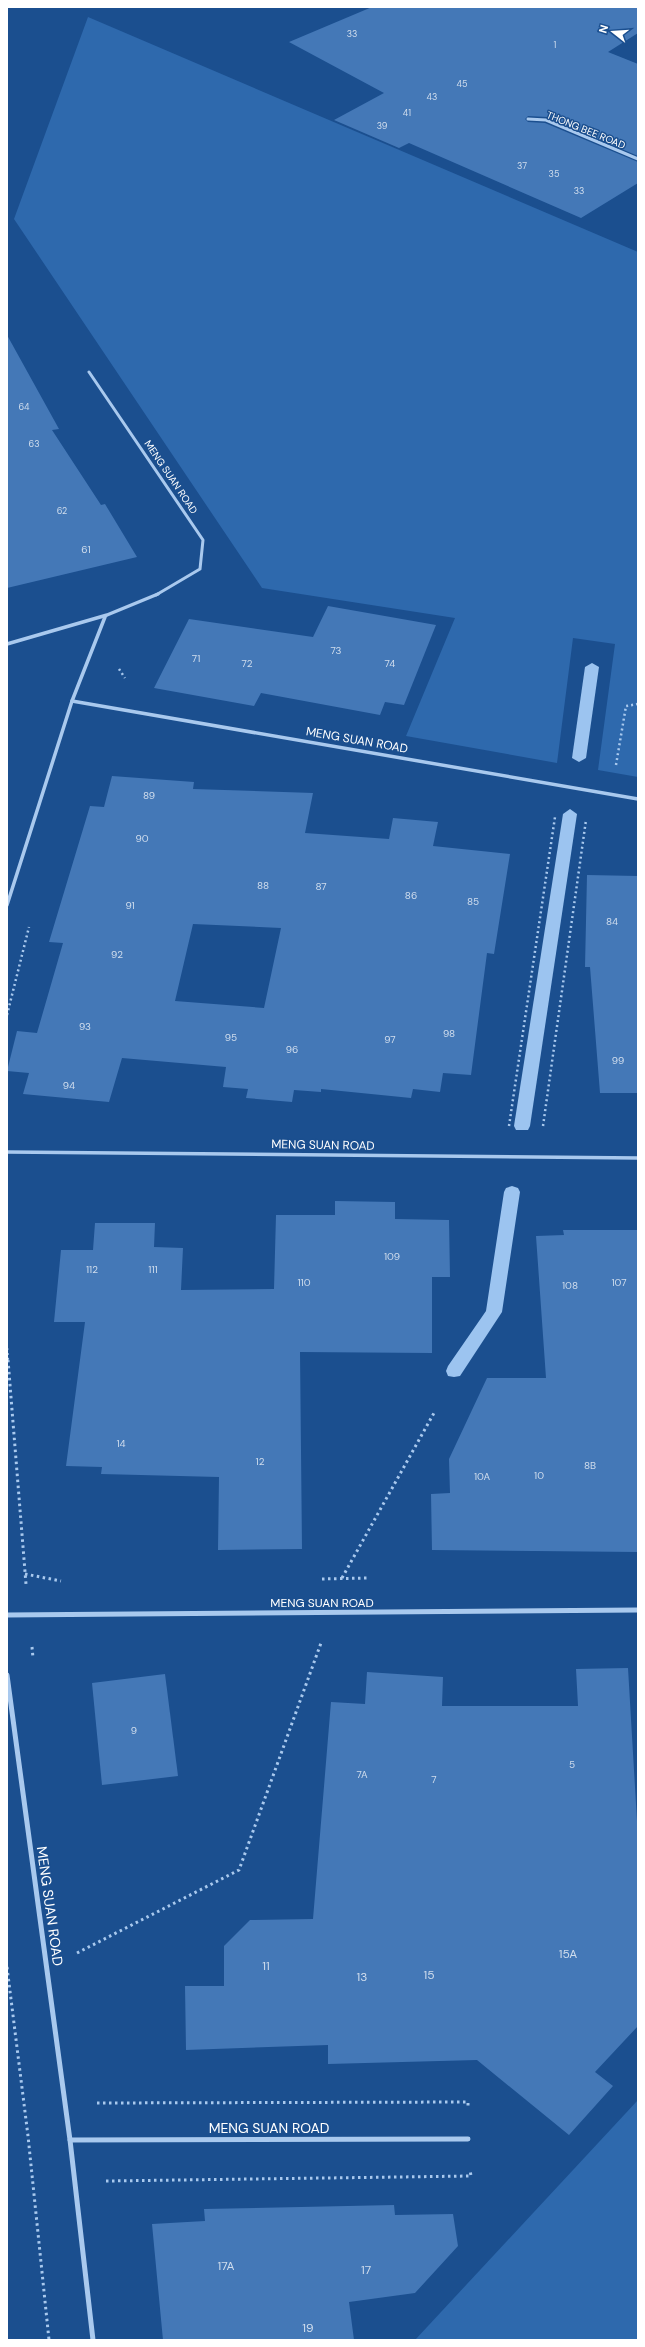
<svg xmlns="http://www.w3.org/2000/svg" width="645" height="2347" viewBox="0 0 645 2347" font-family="'DM Sans',sans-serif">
<rect width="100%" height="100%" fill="#1b4f8f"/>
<g fill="#2e69ad">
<polygon points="88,17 638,252 638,777 598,770 615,644 573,638 557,763 406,736 455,618 262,588 14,219"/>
<polygon points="638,2100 638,2340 415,2340"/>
</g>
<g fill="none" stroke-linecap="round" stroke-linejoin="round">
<g fill="#9cc4f0" fill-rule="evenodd">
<polygon points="592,663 599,667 586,758 579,762 572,758 585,667"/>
<polygon points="570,809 577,814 530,1126 528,1130 516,1130 514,1126 563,814"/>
<polygon points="512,1186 518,1188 520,1192 502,1312 460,1376 454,1377 448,1376 446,1371 448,1366 486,1311 504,1192 506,1188"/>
</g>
</g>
<g fill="#4478b7" fill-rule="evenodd">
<polygon points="372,7 638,7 638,33 608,52 638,64 638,156 547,117 528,116 525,119 528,122 545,123 638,162 638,183 581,218 409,143 399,148 334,120 384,93 289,42"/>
<polygon points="7,335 59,429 52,430 101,505 105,504 137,557 7,588"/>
<polygon points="328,606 436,625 404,705 385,702 380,715 261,693 254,706 154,688 189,619 313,637"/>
<path d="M 112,776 L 194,782 L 193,789 L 313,793 L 305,833 L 389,839 L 393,818 L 438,822 L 433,846 L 510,854 L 494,954 L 487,953 L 471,1075 L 443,1073 L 440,1092 L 413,1089 L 411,1098 L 321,1089 L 321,1092 L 294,1090 L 292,1102 L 246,1098 L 248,1089 L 223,1087 L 226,1067 L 122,1058 L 109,1102 L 23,1094 L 29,1073 L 7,1071 L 17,1031 L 37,1033 L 63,943 L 49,942 L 90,806 L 104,807 ZM 193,924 L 281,928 L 264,1008 L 175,1001 Z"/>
<polygon points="587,875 638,876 638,1093 600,1093 590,967 585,967"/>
<polygon points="335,1201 395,1202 395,1219 449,1220 450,1277 432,1277 432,1353 300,1352 302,1549 218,1550 219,1477 101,1474 102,1467 66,1466 85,1322 54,1322 61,1250 93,1250 95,1223 155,1223 154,1247 183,1248 181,1290 274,1289 276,1215 335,1215"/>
<polygon points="563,1230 638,1230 638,1552 432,1550 431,1494 450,1493 449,1459 487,1378 546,1378 536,1236 564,1235"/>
<polygon points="628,1668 638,1838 638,2026 595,2072 613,2086 569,2135 477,2060 328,2064 328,2045 186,2050 185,1986 224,1986 224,1946 250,1920 313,1919 331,1702 365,1704 367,1672 443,1677 442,1706 578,1706 576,1669"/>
<polygon points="165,1674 178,1776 102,1785 92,1683"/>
<polygon points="394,2205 395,2215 453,2214 458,2246 415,2293 349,2302 354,2340 163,2340 152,2224 205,2221 204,2209"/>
</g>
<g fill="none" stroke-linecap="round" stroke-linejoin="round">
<g stroke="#a9c9ee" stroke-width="2.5" stroke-dasharray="2 3" stroke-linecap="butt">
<polyline points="119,669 125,678"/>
<polyline points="616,765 626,706 638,704"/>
<polyline points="7,1015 29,927"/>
<polyline points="509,1126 555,817"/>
<polyline points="543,1126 586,820"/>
<polyline points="7,1348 8,1361"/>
</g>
<g stroke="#a9c9ee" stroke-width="3" stroke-dasharray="2.5 3.5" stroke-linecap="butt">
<polyline points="8,1360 26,1584"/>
<polyline points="25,1574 61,1581"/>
<polyline points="342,1578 434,1413"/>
<polyline points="322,1579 367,1578"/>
<polyline points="32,1647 33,1658"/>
<polyline points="77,1953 239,1870 321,1643"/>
<polyline points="7,1967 28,2136 49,2340"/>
<polyline points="97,2103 468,2102 468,2107"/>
<polyline points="106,2181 471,2176 470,2170"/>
</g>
<g stroke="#a9c9ee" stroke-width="3">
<polyline points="528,119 546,120 638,159"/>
<polyline points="89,372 203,540 200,569 156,595"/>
</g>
<g stroke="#a9c9ee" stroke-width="3.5">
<polyline points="7,644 107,615 158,594"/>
<polyline points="72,701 638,799"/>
<polyline points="7,905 72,701 105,617"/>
<polyline points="7,1152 638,1158"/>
</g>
<g stroke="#a9c9ee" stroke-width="5">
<polyline points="7,1615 638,1610"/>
<polyline points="7,1675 70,2140 93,2340"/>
<polyline points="70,2140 468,2139"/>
</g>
</g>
<g text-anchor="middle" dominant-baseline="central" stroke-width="3" stroke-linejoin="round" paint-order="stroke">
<g font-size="9" fill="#d0dded">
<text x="352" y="34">33</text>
<text x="555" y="45">1</text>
<text x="462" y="84">45</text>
<text x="432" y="97">43</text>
<text x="407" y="113">41</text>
<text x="382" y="126">39</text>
<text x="522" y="166">37</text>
<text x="554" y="174">35</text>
<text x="579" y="191">33</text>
<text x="24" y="407">64</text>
<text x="34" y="444">63</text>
<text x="62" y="511">62</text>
</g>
<g font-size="10" fill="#fff" stroke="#1b4f8f">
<text transform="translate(586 130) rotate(22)">THONG BEE ROAD</text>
<text transform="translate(171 477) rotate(56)">MENG SUAN ROAD</text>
</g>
<g font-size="10" fill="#d0dded">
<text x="86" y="549">61</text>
<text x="336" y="650">73</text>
<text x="196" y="658">71</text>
<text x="247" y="663">72</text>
<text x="390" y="663">74</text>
<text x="149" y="795">89</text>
<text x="142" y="838">90</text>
<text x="263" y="885">88</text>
<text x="321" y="886">87</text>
<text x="411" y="895">86</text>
<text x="473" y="901">85</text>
<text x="130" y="905">91</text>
<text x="612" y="921">84</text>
<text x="117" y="954">92</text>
<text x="85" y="1026">93</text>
<text x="449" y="1033">98</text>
<text x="231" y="1037">95</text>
<text x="390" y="1039">97</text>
<text x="292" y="1049">96</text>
<text x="618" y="1060">99</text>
<text x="69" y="1085">94</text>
<text x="392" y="1256">109</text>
<text x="92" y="1269">112</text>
<text x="153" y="1269">111</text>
<text x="304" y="1282">110</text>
<text x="619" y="1282">107</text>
<text x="570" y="1285">108</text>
<text x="121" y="1443">14</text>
<text x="260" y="1461">12</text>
<text x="590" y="1465">8B</text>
<text x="539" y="1475">10</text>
<text x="482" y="1476">10A</text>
<text x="134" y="1730">9</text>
<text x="572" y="1764">5</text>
<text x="362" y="1774">7A</text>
<text x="434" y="1779">7</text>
</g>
<g font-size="12" fill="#fff" stroke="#1b4f8f">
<text transform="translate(357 740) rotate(10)">MENG SUAN ROAD</text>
<text transform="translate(323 1145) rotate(1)">MENG SUAN ROAD</text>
<text x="322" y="1603">MENG SUAN ROAD</text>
</g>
<g font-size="12" fill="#d0dded">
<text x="568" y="1954">15A</text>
<text x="266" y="1966">11</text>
<text x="429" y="1975">15</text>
<text x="362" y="1977">13</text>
<text x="226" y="2266">17A</text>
<text x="366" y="2270">17</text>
<text x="308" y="2328">19</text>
</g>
<g font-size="14" fill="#fff" stroke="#1b4f8f">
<text transform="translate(50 1906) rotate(82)">MENG SUAN ROAD</text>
<text x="269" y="2128">MENG SUAN ROAD</text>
</g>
</g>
<rect width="645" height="2347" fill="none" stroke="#ffffff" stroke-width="16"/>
<g transform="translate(613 32) rotate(287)" stroke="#1b4f8f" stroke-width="3" paint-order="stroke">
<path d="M0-3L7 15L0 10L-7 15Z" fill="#ffffff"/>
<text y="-6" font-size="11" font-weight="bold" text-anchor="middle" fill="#ffffff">N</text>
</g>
</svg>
